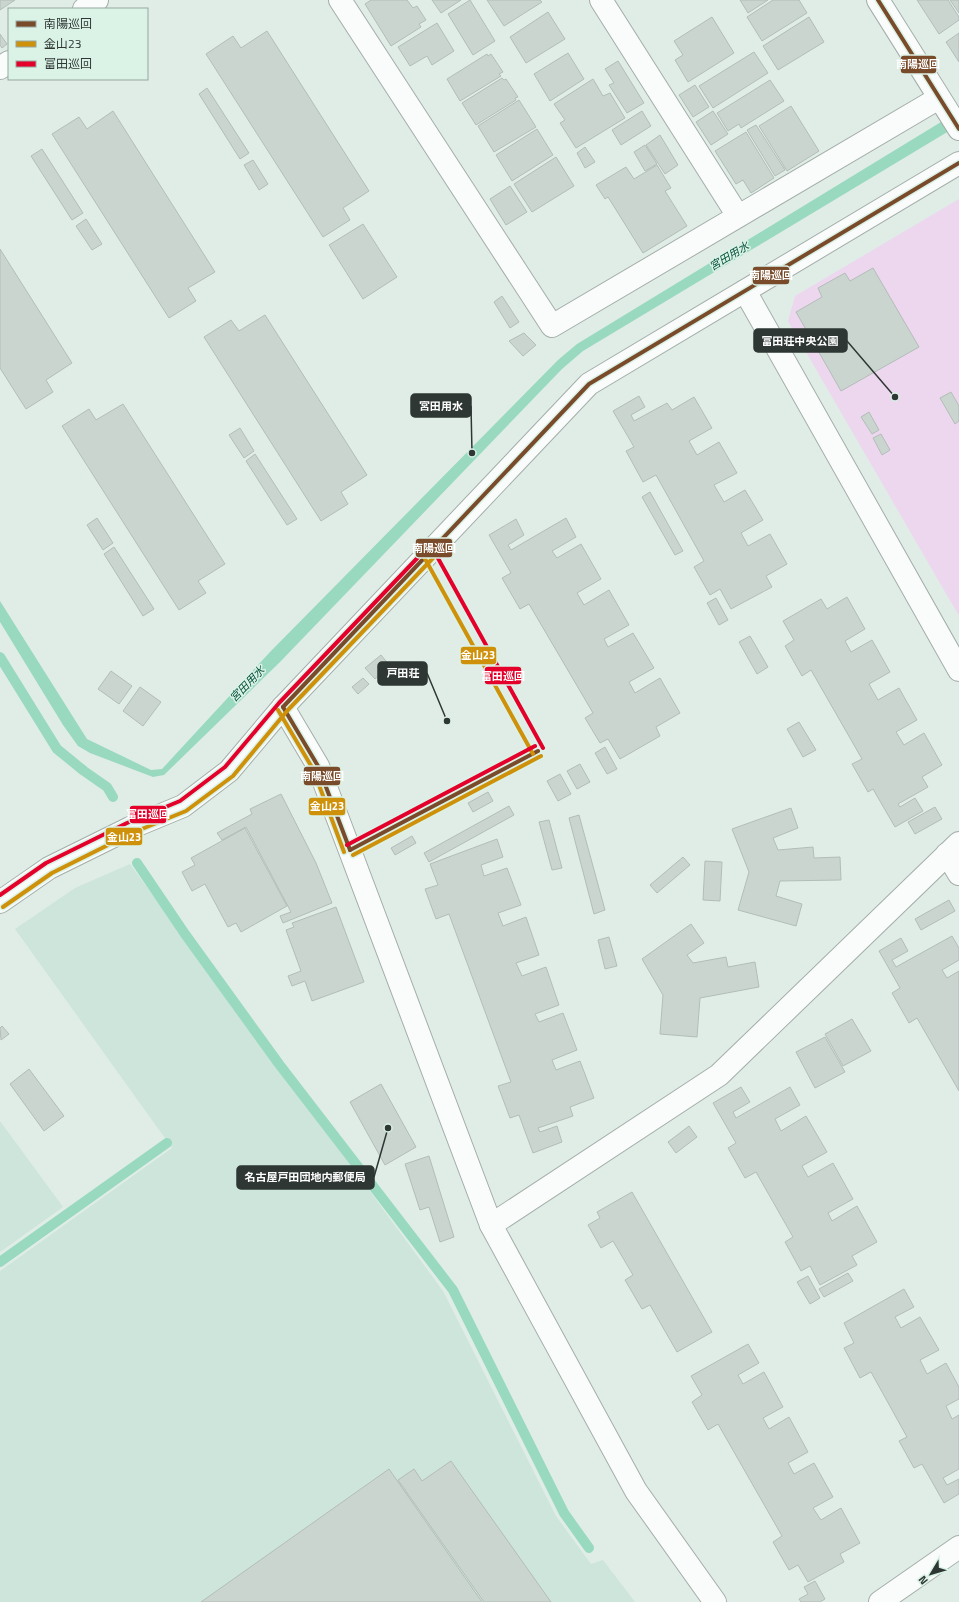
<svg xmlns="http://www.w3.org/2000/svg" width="959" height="1602" viewBox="0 0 959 1602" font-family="'Titillium Web','Noto Sans JP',sans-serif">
<rect width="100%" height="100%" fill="#e0ede7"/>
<g fill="#cde5db">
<polygon points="130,864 443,1291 556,1516 591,1564 603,1560 635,1602 0,1602 0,1271 172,1148 15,929 75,888"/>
<polygon points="0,1121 63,1207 0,1252"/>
</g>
<polygon fill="#edd7ee" points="959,199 959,616 788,321 795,296"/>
<polygon fill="#99d9c0" points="959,111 959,125 583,351 562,369 280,662 164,775 153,777 90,753 78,746 63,725 0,622 0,601 87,739 151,770 162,769 270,652 558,360 577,344"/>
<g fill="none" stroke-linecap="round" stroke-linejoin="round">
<g stroke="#99d9c0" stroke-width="10">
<polyline points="0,657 57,749 84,771 107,787 113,797"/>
<polyline points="137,863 185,934 279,1064 453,1290 564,1513 589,1548"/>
<polyline points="0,1262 167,1143"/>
</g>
</g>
<g fill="#cbd5d0" stroke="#b3bdb8">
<polygon points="0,0 15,0 0,10"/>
<polygon points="371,0 407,0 413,8 417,6 426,20 419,24 421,27 391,46 365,4"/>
<polygon points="432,0 461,0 441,13"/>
<polygon points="470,0 495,41 473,55 448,14"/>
<polygon points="487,0 540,0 542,2 504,26"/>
<polygon points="740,0 768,0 748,13"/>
<polygon points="773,0 799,0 807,13 762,41 747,17"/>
<polygon points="917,0 948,0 959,17 959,20 939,34"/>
<polygon points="950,0 959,0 959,13"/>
<polygon points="548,12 565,39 526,63 510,37"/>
<polygon points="712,17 734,53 688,82 675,60 683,55 674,41"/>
<polygon points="809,17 824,42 778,70 763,46"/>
<polygon points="437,23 454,51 432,65 427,56 410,66 398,47"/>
<polygon points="267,31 369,191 343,208 350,220 323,237 206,54 233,36 241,48"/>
<polygon points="959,33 959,62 946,42"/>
<polygon points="0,34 7,44 2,48 0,45"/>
<polygon points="754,52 768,73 713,108 699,86"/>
<polygon points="568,53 584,79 550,101 534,74"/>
<polygon points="487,54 488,56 491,54 503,72 499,74 501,76 460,101 447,79"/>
<polygon points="618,61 644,103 627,113 609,85 614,83 605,69"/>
<polygon points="502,78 504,80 506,79 518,97 515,98 516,100 476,125 462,103"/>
<polygon points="593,79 603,96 610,93 625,118 576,148 560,123 565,120 554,104"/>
<polygon points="770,80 784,101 741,128 739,124 728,131 717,113"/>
<polygon points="695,85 709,107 693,117 679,95"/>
<polygon points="207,88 249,153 240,159 199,94"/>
<polygon points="519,100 536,127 494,152 478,126"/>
<polygon points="791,106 819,151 787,171 759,126"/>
<polygon points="113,111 215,272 188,288 196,301 169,318 52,134 79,117 87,129"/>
<polygon points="642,111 651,126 621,145 612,130"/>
<polygon points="713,111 728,134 711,145 696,122"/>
<polygon points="756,125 785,170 775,176 747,130"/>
<polygon points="537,129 553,155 512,181 496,155"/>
<polygon points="746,132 774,178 751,193 743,180 736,184 715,151"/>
<polygon points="660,135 678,165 665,174 646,145"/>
<polygon points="645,145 657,164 645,171 634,152"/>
<polygon points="585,147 595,162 585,168 577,153"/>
<polygon points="42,149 83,213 72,220 31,156"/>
<polygon points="556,157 574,186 532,212 514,184"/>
<polygon points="253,160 268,184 259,190 244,165"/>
<polygon points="657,165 671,188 665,191 687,226 643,253 608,197 605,199 596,185 626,167 634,179"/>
<polygon points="510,186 527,212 506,225 490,199"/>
<polygon points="86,219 102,244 92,250 76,226"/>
<polygon points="363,224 397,277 363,299 329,245"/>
<polygon points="0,249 72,363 46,380 53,392 26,409 0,368"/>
<polygon points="873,268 919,347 841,391 796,312 822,297 818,288 845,273 850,281"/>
<polygon points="502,296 519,322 510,328 494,302"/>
<polygon points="265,315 367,475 341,492 348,504 321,521 204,337 231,320 239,331"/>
<polygon points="524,333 536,345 523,356 509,341"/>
<polygon points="951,392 959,406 959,421 955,424 940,398"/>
<polygon points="639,396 645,407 631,415 634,421 667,403 672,410 694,397 712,428 689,441 697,455 719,442 737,473 714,485 724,502 745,490 763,520 741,533 748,546 770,534 787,564 766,576 772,587 731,609 720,589 710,595 694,567 704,561 656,475 643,482 626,451 634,447 613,411"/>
<polygon points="123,404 225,564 198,581 206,593 179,610 62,426 89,409 96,420"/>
<polygon points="869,412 879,430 872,434 861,417"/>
<polygon points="240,428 254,451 244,458 229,435"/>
<polygon points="881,434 890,450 882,455 873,438"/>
<polygon points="255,454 297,519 287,525 246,461"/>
<polygon points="650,492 683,551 675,555 642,497"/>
<polygon points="97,518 113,543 103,550 87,525"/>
<polygon points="566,518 576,537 552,551 557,558 581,544 601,579 577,593 584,605 609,590 629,625 604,639 608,647 633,633 654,668 629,682 635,693 660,678 680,713 656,727 660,736 620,759 608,739 600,743 585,718 593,713 529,604 520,609 502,578 511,573 489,535 516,519 524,535 508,545 511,550"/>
<polygon points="114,547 154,609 143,616 104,554"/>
<polygon points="847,597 865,629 845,641 851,652 872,640 890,672 869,684 878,700 899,688 917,720 896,732 904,745 924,733 942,765 922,777 928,787 898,804 900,807 915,798 923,811 895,827 873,789 868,792 852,764 862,759 811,670 802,676 785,646 794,640 783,621 821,599 827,609"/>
<polygon points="716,598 728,620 719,625 707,603"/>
<polygon points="750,636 768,667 757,674 739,642"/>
<polygon points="381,655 390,666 375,679 365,668"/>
<polygon points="111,671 132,686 119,704 98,689"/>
<polygon points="363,678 369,684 358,694 352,687"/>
<polygon points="140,687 161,702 143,726 123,711"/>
<polygon points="799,722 816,750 803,757 787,729"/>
<polygon points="605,747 617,769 607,774 595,753"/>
<polygon points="580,764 590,782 577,789 567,771"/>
<polygon points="560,774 571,794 558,801 547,781"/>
<polygon points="488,792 493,801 473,812 468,803"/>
<polygon points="281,794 316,863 332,903 283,923 280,916 291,912 246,827 222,840 217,833 252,814 250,809"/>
<polygon points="509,806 514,815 429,862 424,853"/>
<polygon points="935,807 942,819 915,834 908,822"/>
<polygon points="791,808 798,828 773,838 778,850 813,847 814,858 840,857 841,880 780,881 776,896 802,904 796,926 738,910 749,872 732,829"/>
<polygon points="579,815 605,910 594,914 569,818"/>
<polygon points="549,820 562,868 552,870 539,822"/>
<polygon points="245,828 287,906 241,932 236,923 228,927 205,884 192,891 182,872 195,865 191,858"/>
<polygon points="412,836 416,843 395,855 391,848"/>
<polygon points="497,839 503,857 481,865 484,876 507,868 521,905 498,913 503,926 526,917 539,955 516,963 522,976 546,967 559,1005 535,1014 539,1022 563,1013 577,1050 552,1060 556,1070 580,1061 594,1098 570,1107 573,1116 538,1128 540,1132 557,1126 562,1142 533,1153 519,1115 510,1118 498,1086 511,1082 449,914 436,919 425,889 438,885 430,864"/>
<polygon points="683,857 690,865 657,893 650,885"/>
<polygon points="705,861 722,862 720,901 703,900"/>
<polygon points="949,900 955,911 921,930 915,919"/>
<polygon points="336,907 364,982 312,1001 305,981 292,986 288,976 301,971 286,930 294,927 292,923"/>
<polygon points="691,924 704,943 687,955 693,963 726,957 728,967 755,962 759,987 700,998 697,1037 660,1034 663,995 642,959"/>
<polygon points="952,936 959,948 959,960 942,970 947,978 959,971 959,1091 917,1018 909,1023 892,993 900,988 879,951 901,938 908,951 892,960 896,967"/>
<polygon points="609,937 617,966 605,969 598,940"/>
<polygon points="852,1019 871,1051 843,1066 825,1034"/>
<polygon points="2,1026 9,1034 1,1040 0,1028"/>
<polygon points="825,1037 845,1072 815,1088 796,1052"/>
<polygon points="29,1069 64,1116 44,1131 10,1084"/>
<polygon points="381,1084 416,1147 385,1165 350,1102"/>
<polygon points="741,1087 750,1102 733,1112 736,1118 790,1087 800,1105 775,1119 781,1131 806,1116 827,1152 802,1166 808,1177 833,1163 853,1199 828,1213 832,1221 857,1206 877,1242 852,1256 857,1265 820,1285 810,1266 801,1271 785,1242 793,1237 756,1172 745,1178 728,1148 736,1143 713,1103"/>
<polygon points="689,1126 697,1137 676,1153 668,1142"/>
<polygon points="429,1156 454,1237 440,1242 429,1207 420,1210 405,1164"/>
<polygon points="632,1192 712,1332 677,1352 650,1305 642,1309 625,1280 633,1275 613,1241 601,1248 588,1225 600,1218 597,1212"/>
<polygon points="848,1273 853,1281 824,1297 819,1289"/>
<polygon points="808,1276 820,1298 810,1304 797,1282"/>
<polygon points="904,1289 914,1307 895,1317 901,1328 920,1317 939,1350 920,1360 927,1374 946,1363 959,1387 959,1399 946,1406 952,1419 959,1415 959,1469 943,1478 947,1485 959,1479 959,1494 944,1503 922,1464 914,1468 899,1441 907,1437 871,1372 860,1378 844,1348 854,1343 844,1323"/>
<polygon points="748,1344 759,1363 738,1375 743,1384 764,1372 783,1407 763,1418 769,1429 789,1417 808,1452 788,1463 794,1474 814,1463 833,1497 813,1508 821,1520 841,1508 860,1543 840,1554 844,1562 808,1582 798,1565 789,1570 773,1542 782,1536 718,1424 708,1430 692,1402 702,1395 691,1376"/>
<polygon points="451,1461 551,1602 484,1602 398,1480 414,1469 422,1481"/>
<polygon points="389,1469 482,1602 201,1602"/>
<polygon points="815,1581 825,1599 820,1602 801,1602 799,1599 808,1594 804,1587"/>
</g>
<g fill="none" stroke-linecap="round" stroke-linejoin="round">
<g stroke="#a4aea9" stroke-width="24">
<g id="street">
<polyline points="340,0 552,326 939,98"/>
<polyline points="601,0 738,216"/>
<polyline points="84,9 97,0"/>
<polyline points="0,68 9,62"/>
<polyline points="745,291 959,670"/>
<polyline points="283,707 318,766 491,1225 636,1491 715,1602"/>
<polyline points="947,854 959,874"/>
<polyline points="491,1225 719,1075 959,843"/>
<polyline points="880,1602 959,1547"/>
</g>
</g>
<g stroke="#a4aea9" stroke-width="24">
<g id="secondary">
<polyline points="878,0 959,129"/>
<polyline points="0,902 49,868 130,828 183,806 229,771 283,707 589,384 959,163"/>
</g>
</g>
<use href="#street" stroke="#fafcfb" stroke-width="22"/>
<use href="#secondary" stroke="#fafcfb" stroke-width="22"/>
<g stroke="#dbf2e7" stroke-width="7">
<g id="bus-1">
<polyline points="878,0 959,129"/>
<polyline points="283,707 589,384 959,163"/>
<polyline points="283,707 318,766 350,850"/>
<polyline points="350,850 538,751"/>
</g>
</g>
<g stroke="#dbf2e7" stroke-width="7">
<g id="bus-2">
<polyline points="424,557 533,754"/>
<polyline points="278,710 313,769 344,852"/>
<polyline points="353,855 541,756"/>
<polyline points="3,907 52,873 132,833 186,811 233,776 287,711 433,558"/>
</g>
</g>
<g stroke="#dbf2e7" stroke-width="7">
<g id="bus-3">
<polyline points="434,551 543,748"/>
<polyline points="347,845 535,746"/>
<polyline points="0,895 46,863 127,823 180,801 225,767 279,703 425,550"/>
</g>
</g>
<use href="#bus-1" stroke="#7a4b2a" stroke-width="4"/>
<use href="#bus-2" stroke="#cf900a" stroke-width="4"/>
<use href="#bus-3" stroke="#e4002b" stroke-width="4"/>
</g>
<g text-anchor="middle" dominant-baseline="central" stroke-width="3" stroke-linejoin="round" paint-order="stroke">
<g font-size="11" font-style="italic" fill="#06513b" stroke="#dbf2e7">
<text transform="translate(729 256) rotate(-31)">宮田用水</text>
<text transform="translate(247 684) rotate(-46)">宮田用水</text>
</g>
</g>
<path fill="none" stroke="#2e3733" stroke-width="1.5" d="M895 397L847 341M472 453L471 406M447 721L427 673M388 1128L374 1177"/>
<g fill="#2e3733" stroke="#dbf2e7" stroke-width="1.5">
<circle cx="895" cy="397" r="4"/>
<circle cx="472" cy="453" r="4"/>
<circle cx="447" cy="721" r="4"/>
<circle cx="388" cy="1128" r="4"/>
</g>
<g fill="#2e3733" stroke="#2e3733" stroke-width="1.5">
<rect x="754" y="329" width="93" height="23" rx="4"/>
<rect x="411" y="394" width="60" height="23" rx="4"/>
<rect x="378" y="662" width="49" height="23" rx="4"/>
<rect x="237" y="1166" width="137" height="23" rx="4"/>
</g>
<g font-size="11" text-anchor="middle" font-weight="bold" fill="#fff">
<text x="800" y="345">富田荘中央公園</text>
<text x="441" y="410">宮田用水</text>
<text x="403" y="677">戸田荘</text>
<text x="305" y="1181">名古屋戸田団地内郵便局</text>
</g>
<g stroke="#dbf2e7" stroke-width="1.5">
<rect x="900" y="55" width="37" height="19" rx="4" fill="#7a4b2a"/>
<rect x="752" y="266" width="38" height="19" rx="4" fill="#7a4b2a"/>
<rect x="415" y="538" width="38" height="20" rx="4" fill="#7a4b2a"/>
<rect x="460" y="646" width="37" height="19" rx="4" fill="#cf900a"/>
<rect x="484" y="666" width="38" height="19" rx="4" fill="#e4002b"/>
<rect x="303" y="766" width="38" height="20" rx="4" fill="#7a4b2a"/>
<rect x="308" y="797" width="38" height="19" rx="4" fill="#cf900a"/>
<rect x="129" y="805" width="38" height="19" rx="4" fill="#e4002b"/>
<rect x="105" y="827" width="38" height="19" rx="4" fill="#cf900a"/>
</g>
<g font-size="11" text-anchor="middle" font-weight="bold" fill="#fff">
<text x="918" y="68">南陽巡回</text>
<text x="771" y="279">南陽巡回</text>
<text x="434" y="552">南陽巡回</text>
<text x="478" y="659">金山23</text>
<text x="503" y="680">富田巡回</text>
<text x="322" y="780">南陽巡回</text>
<text x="327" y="810">金山23</text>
<text x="148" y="818">富田巡回</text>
<text x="124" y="841">金山23</text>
</g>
<rect x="8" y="8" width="140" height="72" fill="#dbf2e7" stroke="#96a79f"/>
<rect x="16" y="21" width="20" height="6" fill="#7a4b2a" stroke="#96a79f"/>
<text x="44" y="28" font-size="12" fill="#2e3733">南陽巡回</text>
<rect x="16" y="41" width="20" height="6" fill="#cf900a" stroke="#96a79f"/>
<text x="44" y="48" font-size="12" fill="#2e3733">金山23</text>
<rect x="16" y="61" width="20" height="6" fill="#e4002b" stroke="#96a79f"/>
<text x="44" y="68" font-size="12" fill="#2e3733">富田巡回</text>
<g transform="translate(931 1574) rotate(232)" stroke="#dbf2e7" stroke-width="3" paint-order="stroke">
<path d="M0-3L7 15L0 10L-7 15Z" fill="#2e3733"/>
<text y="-6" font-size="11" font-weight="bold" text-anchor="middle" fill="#2e3733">N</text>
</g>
</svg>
